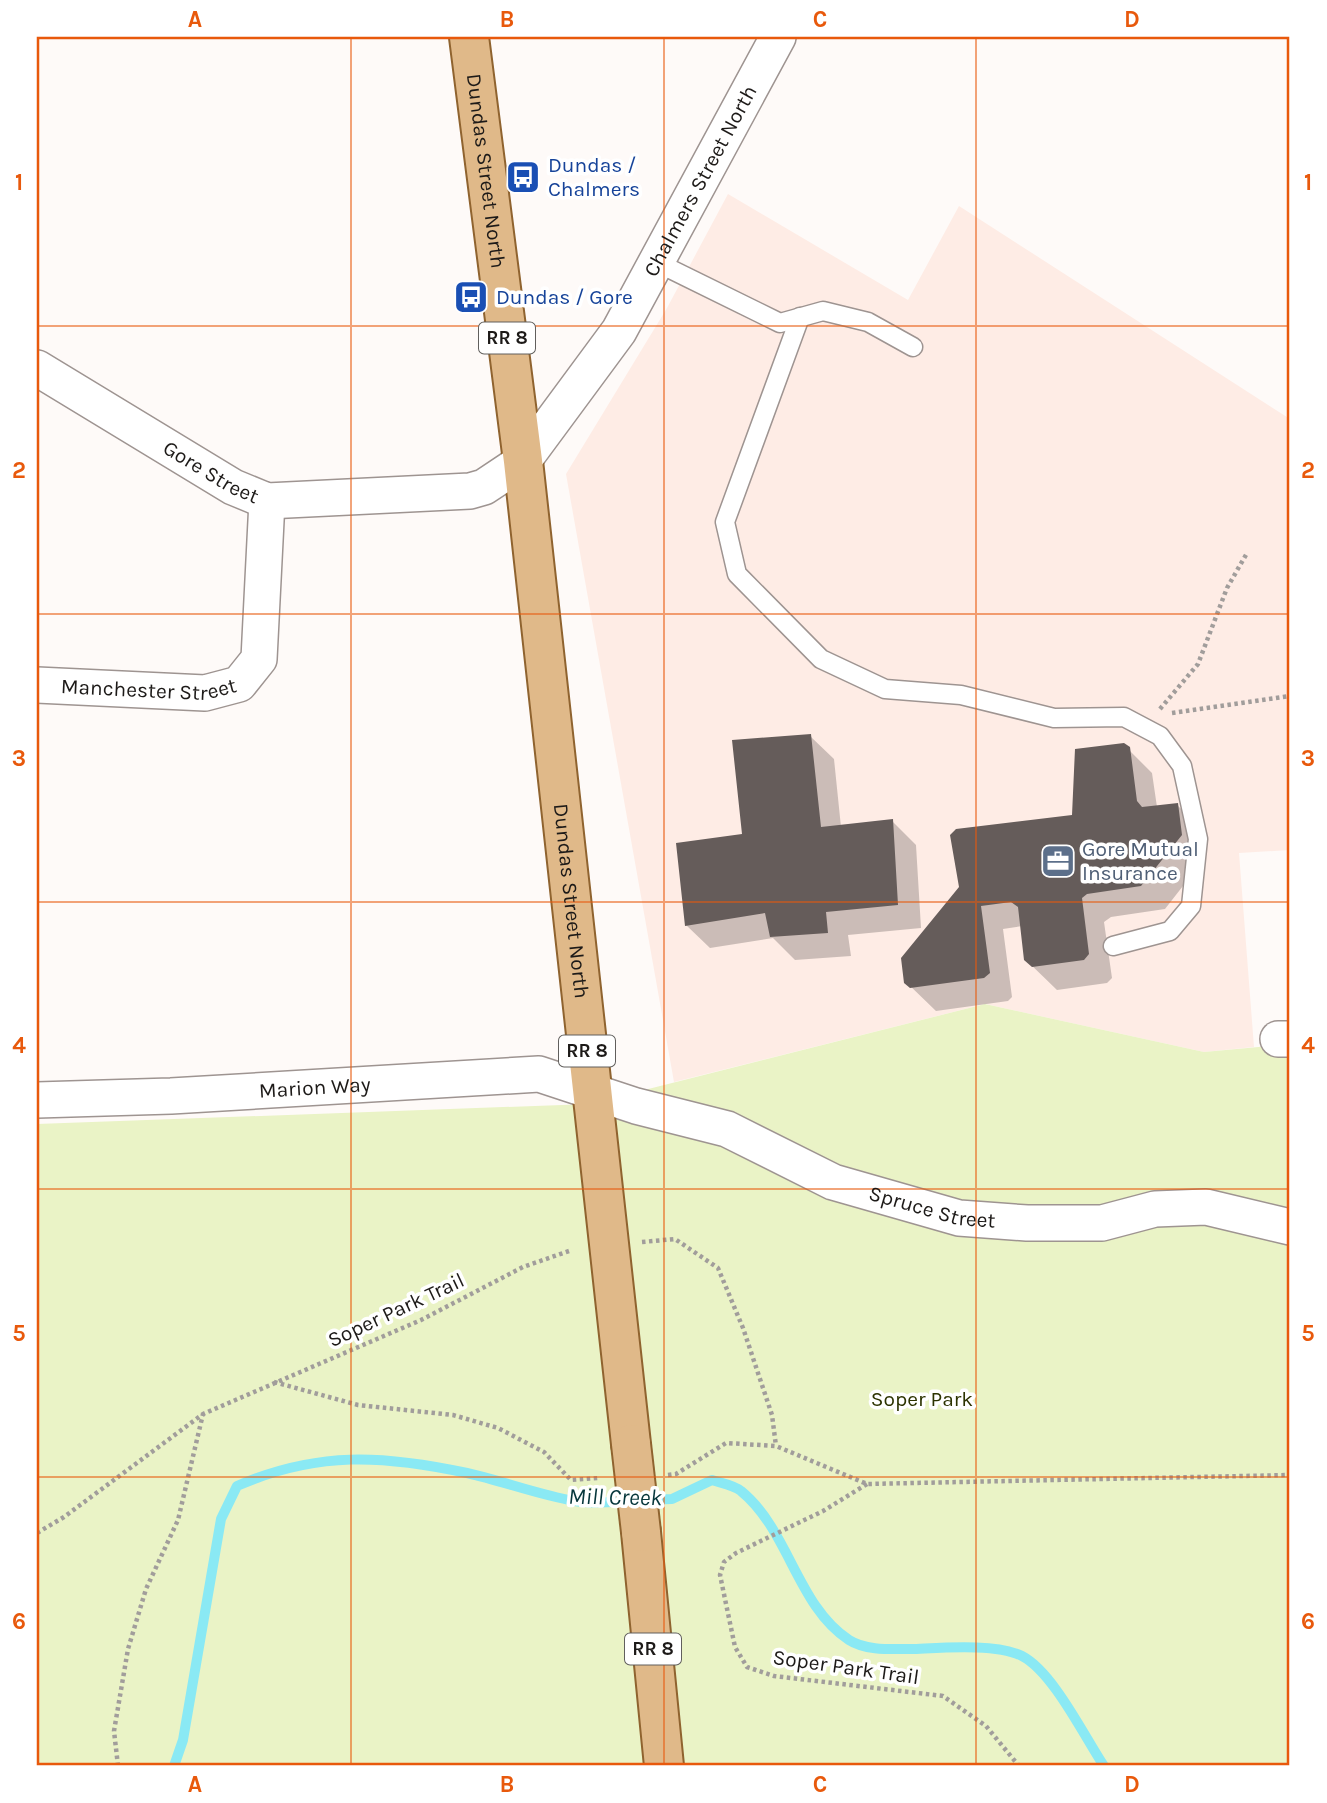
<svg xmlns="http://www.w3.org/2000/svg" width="1327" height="1803" viewBox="0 0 1327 1803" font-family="Karla,sans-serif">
<rect width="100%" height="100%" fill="#fefaf8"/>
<polygon fill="#feece5" points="728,194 908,300 959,206 1290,419 1290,850 1239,853 1254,1047 1204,1052 985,1004 674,1082 566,474 667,308"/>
<polygon fill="#eaf3c6" points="985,1004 1204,1052 1290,1044 1290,1766 37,1766 37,1124 589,1104"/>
<g fill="#0003">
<polygon points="810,736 834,759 841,827 892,821 916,845 921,928 848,935 851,956 795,960 773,938 710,948 686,925"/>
<polygon points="1128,749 1152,773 1157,807 1177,805 1201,828 1204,859 1165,909 1111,917 1104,922 1112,978 1107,983 1057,990 1026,960 1022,926 1003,929 1012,997 1008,1001 936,1011 906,982 903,959 1073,816"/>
</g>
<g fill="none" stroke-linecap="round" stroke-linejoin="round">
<g stroke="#8ae9f4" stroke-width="10">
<path d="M 644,1500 L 672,1499 L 712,1480 C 721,1483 734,1485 741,1491 C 789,1530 797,1606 849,1640 C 866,1651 892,1649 911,1649 C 940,1648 996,1643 1022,1656 C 1053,1672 1084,1736 1104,1766"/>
<path d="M 174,1766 L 183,1740 L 221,1519 L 237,1486 C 317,1451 383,1455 467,1473 C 503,1481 539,1495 575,1501 C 592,1504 611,1502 629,1501"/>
</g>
</g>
<g fill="#655c5a">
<polygon points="811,734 821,827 893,819 898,905 826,912 828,933 770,937 765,913 685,926 676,843 742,834 732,740"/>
<polygon points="1124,743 1130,747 1137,801 1142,807 1178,803 1182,835 1141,886 1087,894 1082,898 1089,954 1084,960 1032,967 1024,960 1018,907 1011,902 981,906 990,973 984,978 910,988 904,983 901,958 959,887 950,835 956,829 1072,815 1075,749"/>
</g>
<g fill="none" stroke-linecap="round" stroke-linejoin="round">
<g stroke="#9e9491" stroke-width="21">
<g id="service">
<polyline points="656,262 780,323 823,311 868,322 913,347"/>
<polyline points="800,317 725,522 737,574 821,659 885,689 961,695 1054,718 1124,717 1160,736 1182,766 1198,839 1191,906 1170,931 1113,946"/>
</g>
</g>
<g stroke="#9e9491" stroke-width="38">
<g id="minor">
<path id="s1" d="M 37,368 L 233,487 L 267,501 L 470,491 L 484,487 L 523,461 L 619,331 L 778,37"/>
<path id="s2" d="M 37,685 L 205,693 L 239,684 L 259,659 L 267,501"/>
<polyline points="1278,1039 1290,1039"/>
<path id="s3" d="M 37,1100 L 171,1096 L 539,1074 L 636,1106 L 727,1129 L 833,1182 L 959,1218 L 1027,1223 L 1102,1223 L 1155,1209 L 1206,1207 L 1290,1227"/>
</g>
</g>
<g stroke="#8f632f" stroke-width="42">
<g id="primary">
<path id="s4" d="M 469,37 L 523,461 L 631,1444"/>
<polyline points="641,1532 664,1766"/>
</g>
</g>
<g stroke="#a19d9b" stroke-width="4.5" stroke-dasharray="3.5 3.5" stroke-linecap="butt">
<polyline points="1160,709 1198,664 1227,588 1247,553"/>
<polyline points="1172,713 1290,696"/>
<polyline points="642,1242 675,1239 718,1268 743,1328 772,1415 776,1446"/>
<polyline points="274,1382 358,1405 453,1415 498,1428 544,1452 571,1480 599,1478"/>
<polyline points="668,1475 676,1474 726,1443 776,1446 867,1484 1290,1475"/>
<polyline points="867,1484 823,1511 736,1553 724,1562 720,1575 735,1647 747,1667 774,1676 943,1696 986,1726 1019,1766"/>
<polyline points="37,1533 64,1517 203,1414 421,1320 523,1267 569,1251"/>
<polyline points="118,1766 114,1731 128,1649 146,1589 178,1520 203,1414"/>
</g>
<use href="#service" stroke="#fff" stroke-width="18"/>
<use href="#minor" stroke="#fff" stroke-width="35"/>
<use href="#primary" stroke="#e0b989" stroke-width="38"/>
<g stroke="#8f632f" stroke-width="42" stroke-linecap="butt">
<polyline id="primary-bridge" points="631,1444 641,1532"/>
</g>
<use href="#primary-bridge" stroke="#e0b989" stroke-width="38"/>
</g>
<path fill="none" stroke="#e8590c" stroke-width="2" stroke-opacity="0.55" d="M 351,37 L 351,1766M 664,37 L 664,1766M 976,37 L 976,1766M 37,326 L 1290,326M 37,614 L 1290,614M 37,902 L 1290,902M 37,1189 L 1290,1189M 37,1477 L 1290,1477"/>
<defs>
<g id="bus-square" transform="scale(1.75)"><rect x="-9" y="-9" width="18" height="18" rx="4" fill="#1a4fb4" stroke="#fff"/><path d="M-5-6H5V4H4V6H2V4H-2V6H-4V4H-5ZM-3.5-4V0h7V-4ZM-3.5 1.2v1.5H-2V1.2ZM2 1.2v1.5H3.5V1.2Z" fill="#fff"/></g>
<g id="office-square" transform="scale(1.75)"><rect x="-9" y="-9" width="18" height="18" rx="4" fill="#5c6f8a" stroke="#fff"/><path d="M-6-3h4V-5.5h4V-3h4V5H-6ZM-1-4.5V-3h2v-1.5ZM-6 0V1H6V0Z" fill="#fff"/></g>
</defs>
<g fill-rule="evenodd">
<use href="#bus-square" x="523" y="177"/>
<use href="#bus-square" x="471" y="297"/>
<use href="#office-square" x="1058" y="861"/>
</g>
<g text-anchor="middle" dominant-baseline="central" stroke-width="7" stroke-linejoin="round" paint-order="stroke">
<g fill="#fff" stroke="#615f5d" stroke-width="2">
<rect x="479" y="322.5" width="56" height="31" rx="5"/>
<rect x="559" y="1035.5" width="56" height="31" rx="5"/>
<rect x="625" y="1633.5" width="56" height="31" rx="5"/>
</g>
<g font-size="19" font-weight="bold" fill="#1d1a18">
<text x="507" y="338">RR 8</text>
<text x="587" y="1051">RR 8</text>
<text x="653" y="1649">RR 8</text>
</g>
<g font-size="21" fill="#164399" stroke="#fff" text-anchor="start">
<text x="548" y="165">Dundas /<tspan x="548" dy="24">Chalmers</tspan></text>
<text x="496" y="297">Dundas / Gore</text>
</g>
<g font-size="21" fill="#1d1a18" stroke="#fff">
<text stroke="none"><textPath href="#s4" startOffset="135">Dundas Street North</textPath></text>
<text stroke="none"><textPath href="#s1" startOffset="863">Chalmers Street North</textPath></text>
<text stroke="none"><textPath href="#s1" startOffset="203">Gore Street</textPath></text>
<text stroke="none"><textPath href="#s2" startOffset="112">Manchester Street</textPath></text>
<text stroke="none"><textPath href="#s4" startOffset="870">Dundas Street North</textPath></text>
<text stroke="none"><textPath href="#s3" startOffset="278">Marion Way</textPath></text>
<text stroke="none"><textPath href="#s3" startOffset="920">Spruce Street</textPath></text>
<text transform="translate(396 1310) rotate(-25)">Soper Park Trail</text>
<text transform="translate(846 1667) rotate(8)">Soper Park Trail</text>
</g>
<g font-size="21" fill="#4e5e75" stroke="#fff" text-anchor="start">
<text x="1082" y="849">Gore Mutual<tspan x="1082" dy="24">Insurance</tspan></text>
</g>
<g font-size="21" fill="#2c3300" stroke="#fff">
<text x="922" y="1399">Soper Park</text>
</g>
<g font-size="23" font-style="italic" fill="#06363b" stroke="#fff">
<text transform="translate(615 1497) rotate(1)">Mill Creek</text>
</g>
</g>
<rect width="1327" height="1803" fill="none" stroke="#ffffff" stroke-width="77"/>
<rect x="38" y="38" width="1250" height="1726" fill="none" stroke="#e8590c" stroke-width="2.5"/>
<g font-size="23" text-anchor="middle" font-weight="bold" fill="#e8590c">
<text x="195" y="27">A</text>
<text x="507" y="27">B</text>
<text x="820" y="27">C</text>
<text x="1132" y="27">D</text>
<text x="19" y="190">1</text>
<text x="1308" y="190">1</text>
<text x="19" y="478">2</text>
<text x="1308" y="478">2</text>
<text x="19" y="766">3</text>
<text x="1308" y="766">3</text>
<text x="19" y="1053">4</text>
<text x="1308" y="1053">4</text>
<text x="19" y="1341">5</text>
<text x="1308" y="1341">5</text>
<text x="19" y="1629">6</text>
<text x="1308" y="1629">6</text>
<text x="195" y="1792">A</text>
<text x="507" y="1792">B</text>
<text x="820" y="1792">C</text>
<text x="1132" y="1792">D</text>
</g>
</svg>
